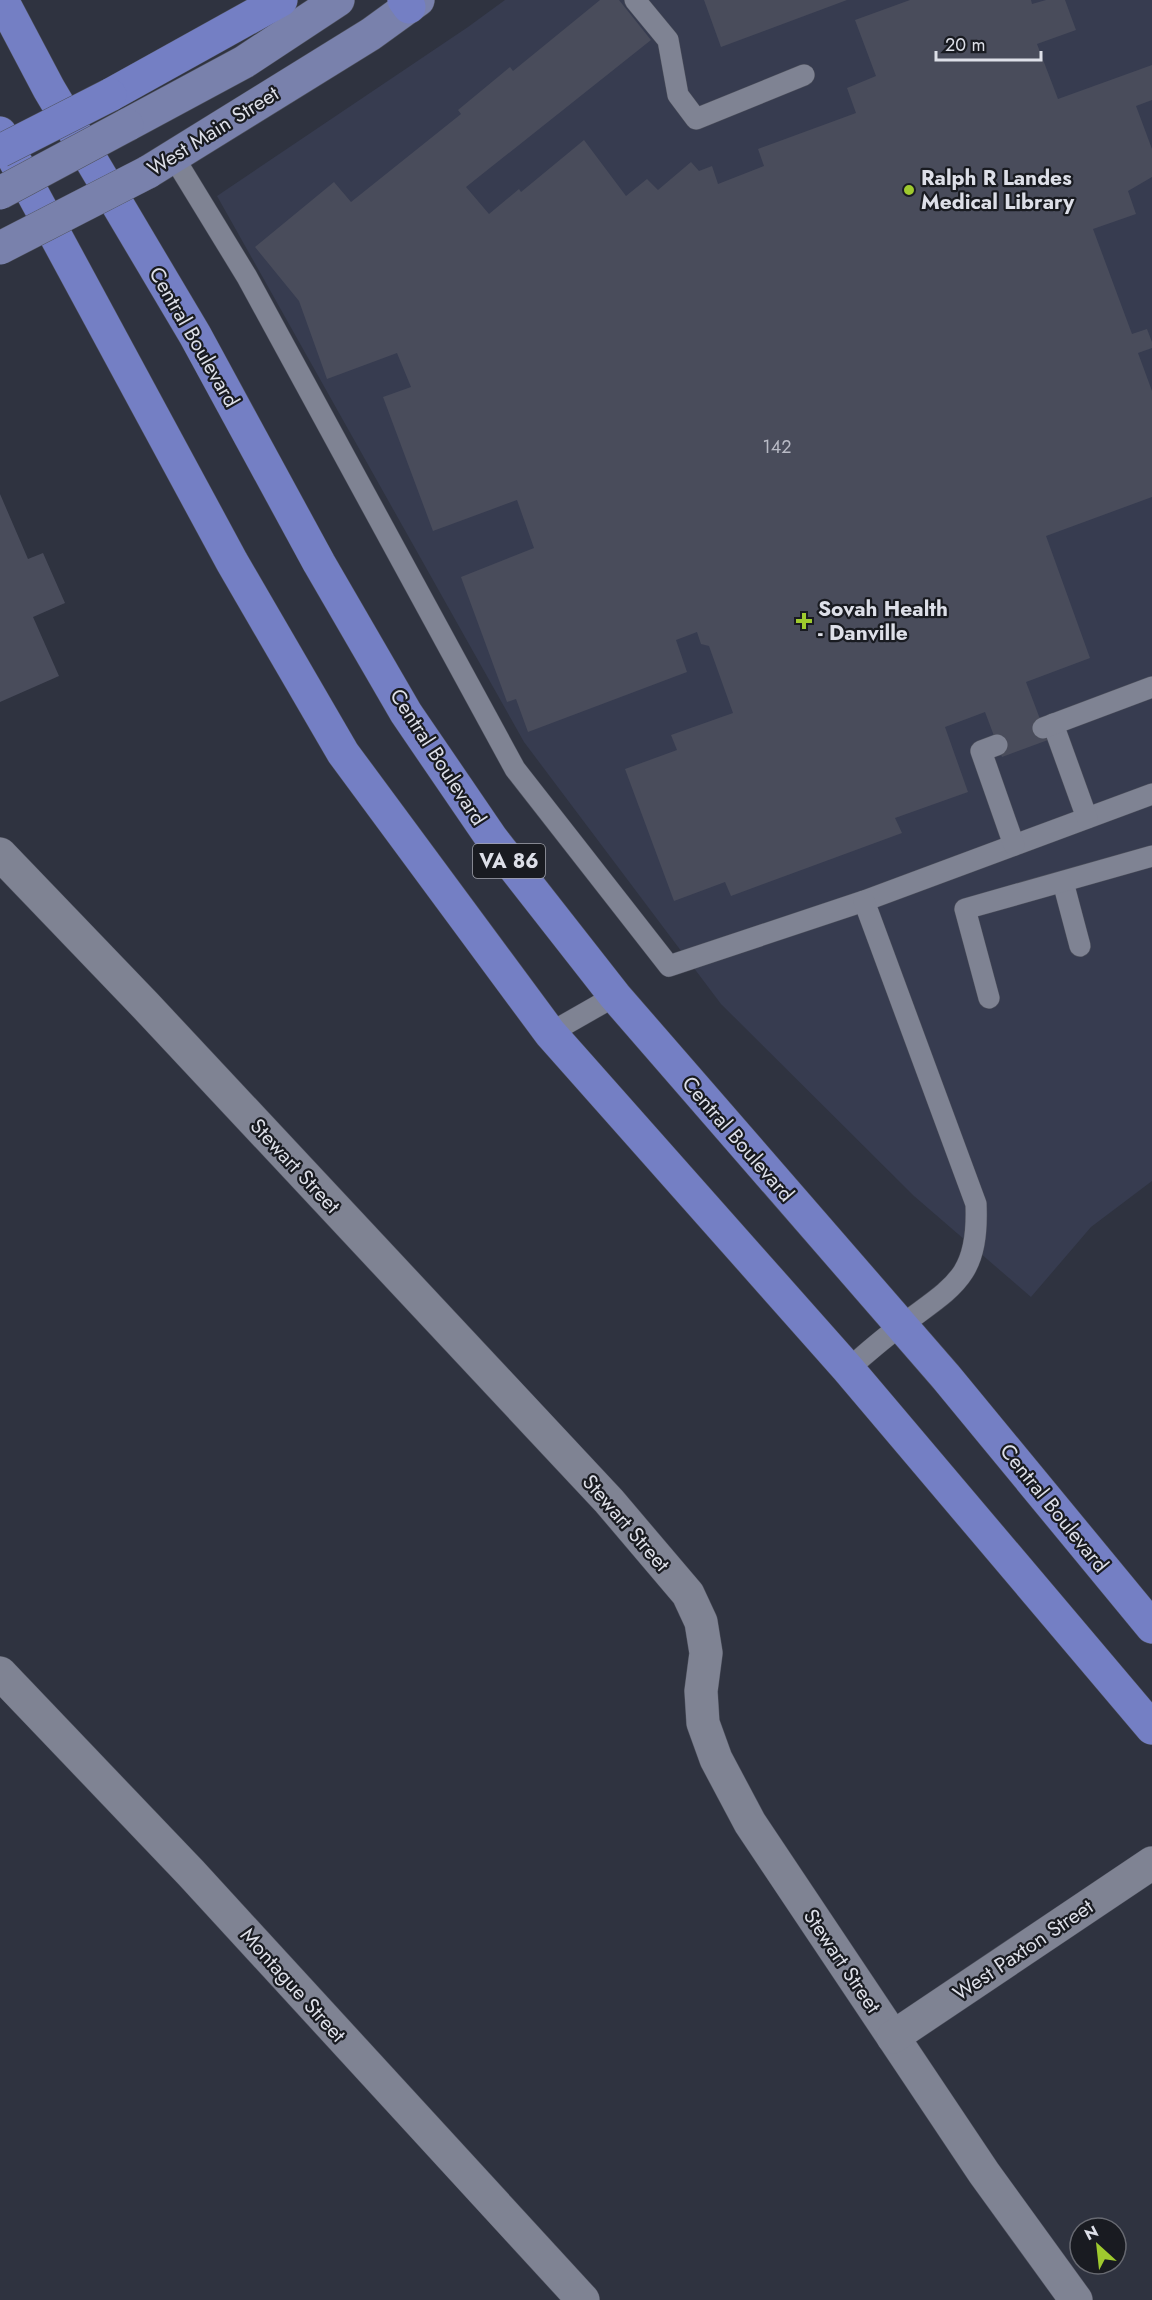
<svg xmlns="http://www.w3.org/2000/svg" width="1152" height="2300" viewBox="0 0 1152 2300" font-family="Jost,sans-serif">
<rect width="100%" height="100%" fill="#2f3340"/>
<polygon fill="#373c50" points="505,0 1152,0 1152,1181 1091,1227 1031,1297 914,1196 721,1004 524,742 217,196 468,27"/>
<g fill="#494c5b">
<polygon points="600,0 619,0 651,40 466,187 489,214 519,189 521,192 584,140 626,196 647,179 658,190 691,162 699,171 712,166 718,184 764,166 758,149 856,113 847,88 876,76 855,20 910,0 1031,0 1032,4 1046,0 1065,0 1076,30 1037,44 1058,99 1152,65 1152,100 1136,106 1152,149 1152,177 1128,191 1136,214 1093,229 1132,334 1147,329 1152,342 1152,348 1138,353 1152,391 1152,497 1046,536 1090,658 1026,682 1048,740 1002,757 985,712 945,727 968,792 895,818 902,833 731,896 725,882 674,901 625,769 677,750 671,735 733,713 709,646 701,644 697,632 676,640 687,672 528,732 516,699 507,702 461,577 534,548 517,500 433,531 383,397 411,387 397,353 327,379 299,301 255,247 334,182 351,202 461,114 458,110 510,67 513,71"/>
<polygon points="704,0 847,0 721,47"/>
<polygon points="0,494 28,559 43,553 65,603 33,617 59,676 0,702"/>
</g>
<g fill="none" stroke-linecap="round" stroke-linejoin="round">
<g stroke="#4e515d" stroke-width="22">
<g id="lane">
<polyline points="635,0 668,40 678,95 696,119 804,75"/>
<polyline points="173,156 247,277 515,769 669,966 864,901 1152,794"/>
<polyline points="1053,724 1087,818"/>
<polyline points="1043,728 1152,687"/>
<polyline points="997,745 981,751 1014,845"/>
<polyline points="1063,882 1080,946"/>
<polyline points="989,998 965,909 1152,856"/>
<polyline points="550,1033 615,996"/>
<path d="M 848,1369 C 866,1354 883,1338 902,1325 C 954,1286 979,1277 976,1204 L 864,901"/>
</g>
</g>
<g stroke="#4e515d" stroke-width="34">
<g id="street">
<polyline points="0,854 146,1006 609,1501 688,1594 701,1622 706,1653 701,1691 703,1723 716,1759 750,1823 984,2173 1076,2300"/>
<polyline points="0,1673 191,1873 583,2300"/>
<polyline points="893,2037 1152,1863"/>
</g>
</g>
<g stroke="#4e515d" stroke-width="34">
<g id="secondary">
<polyline points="127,125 244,62 338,0"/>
<polyline points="148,172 371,34 418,0"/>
</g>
</g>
<g stroke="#4e515d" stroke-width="34">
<g id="primary">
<polyline points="2,0 49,89 195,335 319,563 406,713 492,839 615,996 946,1377 1152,1627"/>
<polyline points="404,0 409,7"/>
<polyline points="110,95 281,0"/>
<polyline points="0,133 232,562 343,753 550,1033 848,1369 1152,1728"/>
</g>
</g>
<use href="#lane" stroke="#7f8393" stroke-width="21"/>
<use href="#street" stroke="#7f8393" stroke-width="33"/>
<use href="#secondary" stroke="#7981ac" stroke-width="33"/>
<use href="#primary" stroke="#747fc4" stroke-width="33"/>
<g stroke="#4e515d" stroke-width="34" stroke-linecap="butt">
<g id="secondary-bridge">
<polyline points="0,193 127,125"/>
<polyline points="0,248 148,172"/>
</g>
</g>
<g stroke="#4e515d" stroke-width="34" stroke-linecap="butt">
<polyline id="primary-bridge" points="0,151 110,95"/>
</g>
<use href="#secondary-bridge" stroke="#7981ac" stroke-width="33"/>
<use href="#primary-bridge" stroke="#747fc4" stroke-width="33"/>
</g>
<g fill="#9fca2e" stroke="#191b21" stroke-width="2">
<circle cx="909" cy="190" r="6"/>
<path d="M801 612h6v6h6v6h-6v6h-6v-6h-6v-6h6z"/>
</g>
<g text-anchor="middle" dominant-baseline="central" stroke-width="4.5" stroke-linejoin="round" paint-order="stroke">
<g font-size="18" fill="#b8bac5">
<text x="777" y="447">142</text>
</g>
<rect fill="#191b21" stroke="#a2a4ac" stroke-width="1.5" x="473" y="844" width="72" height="34" rx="4.5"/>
<g font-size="20" font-weight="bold" fill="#dddfe8">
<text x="509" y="861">VA 86</text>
</g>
<g font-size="21" fill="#dddfe8" stroke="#191b21">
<text transform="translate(213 131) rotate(-32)">West Main Street</text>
<text transform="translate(194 337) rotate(60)">Central Boulevard</text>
<text transform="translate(438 757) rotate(57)">Central Boulevard</text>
<text transform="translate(738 1139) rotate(49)">Central Boulevard</text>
<text transform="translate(295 1166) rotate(47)">Stewart Street</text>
<text transform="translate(1054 1508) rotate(51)">Central Boulevard</text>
<text transform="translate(626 1523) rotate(49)">Stewart Street</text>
<text transform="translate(1023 1950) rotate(-34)">West Paxton Street</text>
<text transform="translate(842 1961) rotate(56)">Stewart Street</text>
<text transform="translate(293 1985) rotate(48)">Montague Street</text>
</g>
<g font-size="21" font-weight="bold" fill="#dddfe8" stroke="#191b21" text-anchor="start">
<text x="921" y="178">Ralph R Landes<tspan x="921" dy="24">Medical Library</tspan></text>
<text x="818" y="609">Sovah Health<tspan x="818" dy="24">- Danville</tspan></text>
</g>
</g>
<g transform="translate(1098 2246) rotate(333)"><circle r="28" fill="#191b21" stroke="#676971" stroke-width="1.5"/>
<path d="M0-4.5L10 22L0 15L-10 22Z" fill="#9fca2e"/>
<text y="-9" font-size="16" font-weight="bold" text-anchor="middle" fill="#dddfe8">N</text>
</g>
<path d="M936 51v9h105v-9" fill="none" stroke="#dddfe8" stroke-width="3"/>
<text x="945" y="51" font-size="18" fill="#dddfe8" stroke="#191b21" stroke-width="4.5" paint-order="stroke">20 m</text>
</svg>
